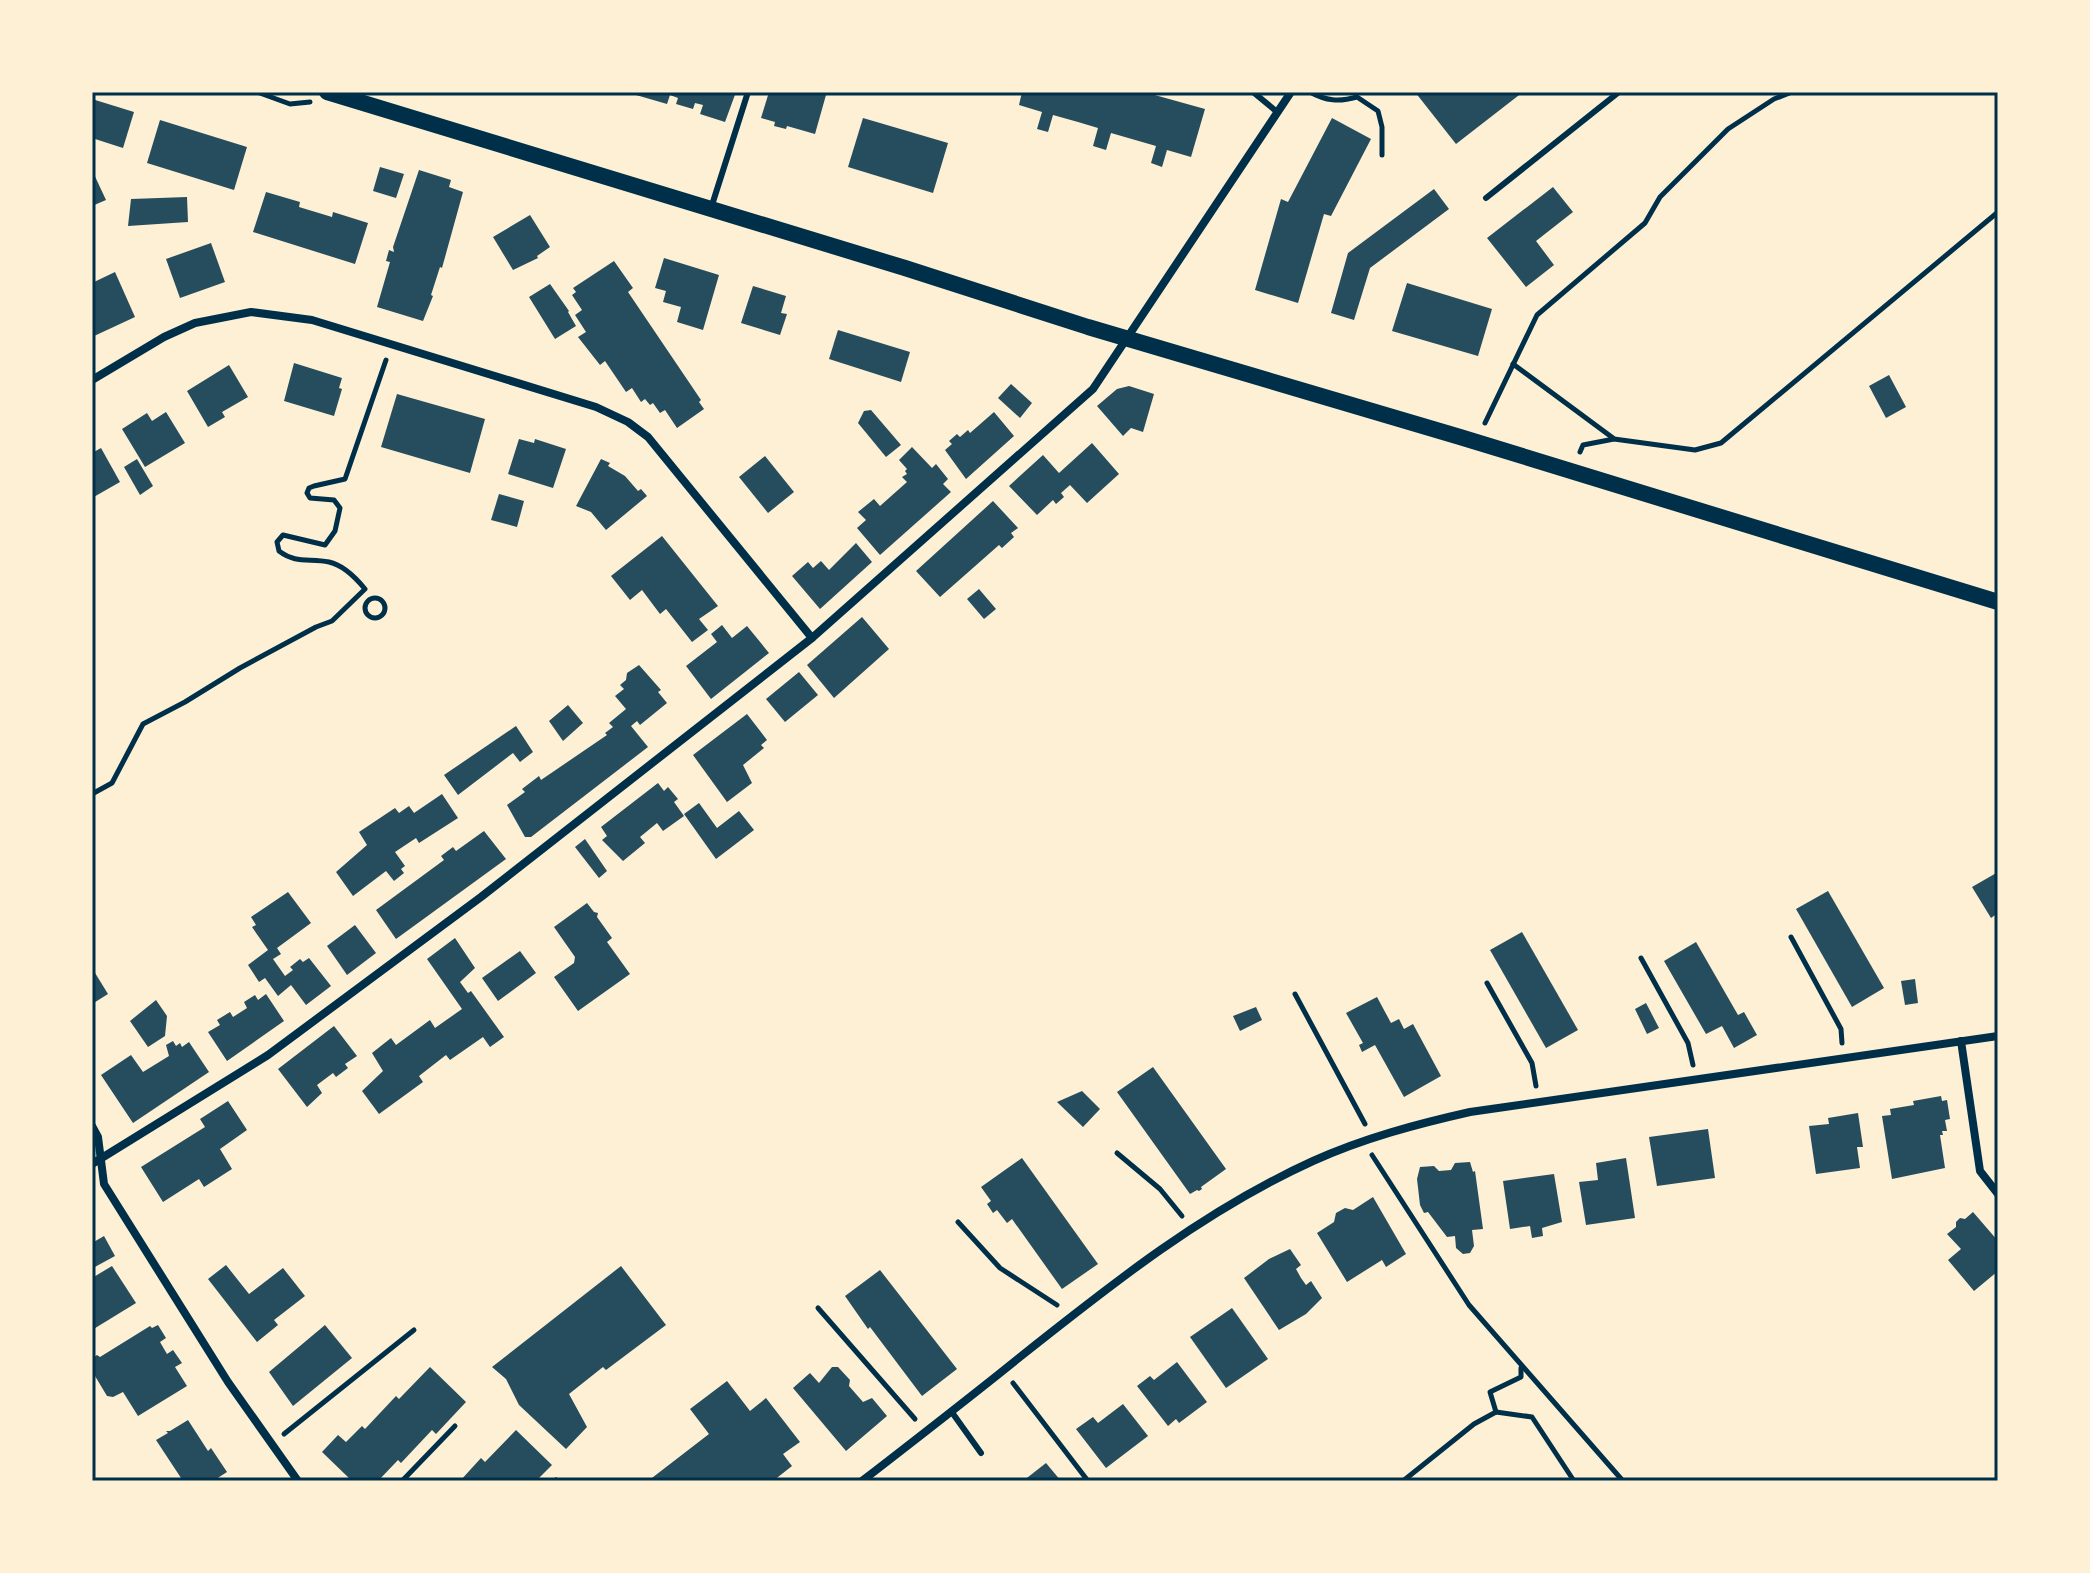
<svg xmlns="http://www.w3.org/2000/svg" width="2090" height="1573" viewBox="0 0 2090 1573" font-family="Mulish,sans-serif">
<rect width="100%" height="100%" fill="#fdf0d5"/>
<g fill="#264d5e">
<polygon points="637,92 736,92 725,122 700,114 703,105 695,103 693,109 676,104 678,98 670,95 667,104 636,95"/>
<polygon points="769,92 824,92 826,95 815,134 787,126 786,129 774,126 775,122 761,118"/>
<polygon points="1022,92 1144,92 1205,109 1191,157 1167,150 1162,167 1151,163 1156,146 1111,133 1106,150 1093,146 1098,128 1078,122 1053,115 1048,132 1037,129 1042,112 1019,105"/>
<polygon points="1415,92 1523,92 1456,144"/>
<polygon points="92,99 134,112 123,148 92,138"/>
<polygon points="863,118 948,143 933,193 848,167"/>
<polygon points="1332,118 1371,139 1331,216 1324,214 1298,303 1255,290 1281,199 1288,202"/>
<polygon points="160,120 247,147 234,190 147,163"/>
<polygon points="380,167 404,174 396,198 373,191"/>
<polygon points="92,170 106,200 92,206"/>
<polygon points="419,170 451,180 449,187 463,192 442,268 440,267 431,295 433,296 423,321 377,307 390,262 386,261 389,250 394,252 393,247"/>
<polygon points="1553,187 1573,212 1536,241 1554,265 1526,287 1487,238"/>
<polygon points="1434,189 1449,209 1370,268 1354,320 1331,313 1348,253"/>
<polygon points="266,192 300,202 299,207 332,217 333,212 368,223 355,264 253,232"/>
<polygon points="187,197 188,222 128,226 131,199"/>
<polygon points="530,215 550,247 537,256 538,258 513,270 493,237"/>
<polygon points="211,243 225,282 180,298 166,259"/>
<polygon points="664,258 719,275 703,330 677,322 681,307 663,302 666,291 655,288"/>
<polygon points="614,261 633,288 628,292 701,400 699,402 704,409 677,428 665,410 660,413 653,403 650,405 645,399 641,402 632,388 626,392 605,361 600,365 578,337 586,332 575,315 582,310 572,295 576,292 573,288"/>
<polygon points="115,272 135,317 92,337 92,283"/>
<polygon points="1407,283 1492,309 1478,356 1392,331"/>
<polygon points="550,284 569,311 568,312 576,326 555,339 529,297"/>
<polygon points="753,286 786,296 781,313 787,314 780,335 741,323"/>
<polygon points="838,330 910,352 901,382 829,359"/>
<polygon points="294,363 342,378 339,388 342,389 334,416 284,401"/>
<polygon points="229,365 248,397 222,412 225,417 208,427 187,391"/>
<polygon points="1889,375 1906,407 1886,418 1869,386"/>
<polygon points="1011,384 1032,403 1020,418 998,398"/>
<polygon points="1129,386 1154,394 1143,432 1131,428 1123,436 1097,406 1117,389"/>
<polygon points="397,394 485,419 470,473 381,447"/>
<polygon points="871,410 901,445 886,457 858,423 864,411"/>
<polygon points="166,412 185,443 145,467 122,429 147,413 152,421"/>
<polygon points="994,412 1014,436 966,479 945,450 952,444 949,441 957,434 960,437 968,430 970,433"/>
<polygon points="519,439 534,443 535,439 566,449 553,488 508,474"/>
<polygon points="1092,443 1119,474 1087,503 1070,485 1061,493 1064,497 1056,504 1053,500 1037,515 1009,486 1043,455 1059,473"/>
<polygon points="912,447 932,468 936,464 948,479 943,484 951,492 880,555 857,528 866,520 858,512 874,499 880,506 907,482 902,477 907,474 905,471 907,469 899,460"/>
<polygon points="101,448 120,482 92,498 92,453"/>
<polygon points="765,456 794,492 768,513 739,477"/>
<polygon points="137,459 153,486 140,495 124,467"/>
<polygon points="601,459 610,463 608,466 625,476 638,491 641,489 647,496 606,530 591,512 576,506"/>
<polygon points="499,494 524,501 517,527 491,520"/>
<polygon points="993,501 1018,528 1011,533 1014,537 1002,548 999,545 940,597 916,571"/>
<polygon points="662,536 718,606 699,619 708,630 692,642 666,609 660,614 642,590 630,600 611,576"/>
<polygon points="856,543 872,562 820,609 792,576 808,562 813,568 821,561 829,570"/>
<polygon points="979,589 996,609 984,619 967,599"/>
<polygon points="862,617 889,649 834,698 807,665"/>
<polygon points="722,625 732,638 747,626 769,653 711,699 686,666 717,642 711,634"/>
<polygon points="639,665 661,690 658,692 667,703 640,725 637,721 631,726 648,747 531,837 525,837 507,805 525,792 522,789 539,776 541,780 607,735 605,733 613,727 609,723 626,709 615,696 624,689 620,685 626,680 627,673"/>
<polygon points="799,672 818,695 785,722 766,699"/>
<polygon points="568,705 583,723 563,741 549,721"/>
<polygon points="747,714 767,740 761,745 764,748 743,765 752,783 727,802 693,755"/>
<polygon points="516,726 533,752 520,762 513,753 458,795 444,775"/>
<polygon points="658,783 664,791 668,787 678,799 674,802 684,816 663,831 657,823 640,837 645,843 623,861 602,840 607,836 601,827"/>
<polygon points="442,794 458,818 419,843 416,838 395,852 405,866 401,869 404,873 394,881 386,871 353,896 336,872 367,845 359,832 395,808 399,813 409,806 414,813"/>
<polygon points="699,803 717,828 739,811 754,830 716,859 684,814"/>
<polygon points="484,831 506,859 396,939 376,910 444,860 441,856 453,847 456,851"/>
<polygon points="585,839 607,871 599,878 575,847"/>
<polygon points="1998,872 1998,913 1991,918 1972,887"/>
<polygon points="1828,891 1884,988 1852,1007 1796,909"/>
<polygon points="288,892 311,923 277,948 281,954 273,959 285,976 293,970 290,967 300,959 303,962 309,958 331,986 306,1005 291,985 278,996 265,978 259,982 248,965 268,950 252,927 256,925 251,917"/>
<polygon points="587,903 594,912 598,913 597,917 612,938 607,942 630,974 578,1011 554,977 574,963 575,957 554,927"/>
<polygon points="355,925 376,953 347,975 327,946"/>
<polygon points="1522,932 1578,1030 1546,1048 1490,950"/>
<polygon points="455,938 475,968 460,982 468,993 471,991 504,1037 490,1047 483,1037 450,1060 446,1055 419,1076 423,1082 379,1114 362,1091 383,1071 372,1053 391,1038 396,1045 430,1020 435,1028 462,1009 427,959"/>
<polygon points="1696,942 1738,1015 1744,1012 1757,1035 1734,1048 1722,1026 1706,1034 1664,961"/>
<polygon points="520,951 536,973 498,1001 482,978"/>
<polygon points="92,968 108,994 92,1004"/>
<polygon points="1915,979 1918,1003 1905,1005 1901,981"/>
<polygon points="266,994 284,1021 227,1061 208,1032 220,1025 217,1020 230,1012 233,1017 247,1008 244,1002 255,995 258,1000"/>
<polygon points="1377,997 1391,1023 1399,1019 1404,1029 1413,1024 1441,1076 1404,1097 1375,1045 1362,1052 1359,1045 1363,1043 1346,1013"/>
<polygon points="156,1000 167,1016 165,1036 148,1047 130,1021"/>
<polygon points="1646,1003 1659,1028 1647,1034 1635,1009"/>
<polygon points="1256,1007 1262,1020 1240,1031 1233,1016"/>
<polygon points="334,1026 357,1056 345,1064 348,1068 336,1077 333,1073 317,1085 322,1093 307,1107 278,1069"/>
<polygon points="173,1041 176,1046 180,1043 182,1047 189,1042 209,1072 133,1123 101,1075 131,1055 143,1072 169,1056 166,1045"/>
<polygon points="1153,1067 1226,1169 1201,1187 1202,1189 1199,1191 1197,1190 1190,1194 1117,1092"/>
<polygon points="1082,1091 1100,1109 1083,1127 1057,1102"/>
<polygon points="1941,1096 1942,1101 1947,1100 1950,1119 1945,1120 1947,1131 1942,1131 1943,1135 1940,1135 1945,1168 1892,1179 1882,1116 1891,1115 1890,1109 1914,1105 1913,1101"/>
<polygon points="228,1101 247,1130 220,1149 232,1169 204,1187 199,1179 163,1202 141,1167 205,1127 200,1119"/>
<polygon points="1858,1113 1863,1147 1857,1147 1860,1168 1816,1174 1809,1126 1829,1124 1828,1118"/>
<polygon points="1708,1129 1715,1178 1657,1186 1649,1137"/>
<polygon points="1022,1158 1098,1264 1062,1289 1012,1219 1007,1223 997,1210 993,1213 987,1204 991,1201 981,1187"/>
<polygon points="1626,1158 1635,1218 1586,1225 1579,1182 1598,1180 1596,1163"/>
<polygon points="1470,1162 1473,1172 1475,1171 1483,1229 1472,1230 1474,1246 1470,1253 1463,1254 1456,1248 1455,1236 1447,1237 1428,1212 1424,1213 1420,1205 1417,1179 1420,1167 1434,1166 1439,1171 1451,1170 1455,1163"/>
<polygon points="1554,1174 1562,1222 1542,1228 1543,1236 1532,1238 1530,1226 1510,1229 1503,1181"/>
<polygon points="1373,1197 1406,1254 1386,1267 1382,1260 1347,1282 1317,1233 1334,1222 1336,1213 1345,1208 1353,1210"/>
<polygon points="1973,1212 1998,1241 1998,1271 1974,1291 1948,1260 1961,1249 1947,1234 1956,1227 1956,1222 1960,1218 1965,1219"/>
<polygon points="104,1236 115,1256 93,1268 92,1243"/>
<polygon points="1290,1249 1301,1265 1296,1269 1301,1278 1306,1285 1311,1281 1322,1298 1306,1314 1279,1330 1244,1278 1269,1259"/>
<polygon points="226,1265 249,1294 283,1268 305,1296 274,1320 278,1325 257,1342 208,1279"/>
<polygon points="112,1266 136,1303 92,1330 92,1278"/>
<polygon points="621,1266 666,1325 606,1370 603,1367 569,1394 587,1427 566,1449 519,1405 506,1379 492,1367"/>
<polygon points="880,1270 957,1369 922,1396 870,1327 868,1329 845,1296"/>
<polygon points="1232,1308 1268,1359 1226,1388 1190,1337"/>
<polygon points="158,1325 166,1338 160,1342 167,1354 173,1350 182,1363 175,1367 187,1386 138,1416 123,1392 113,1397 107,1396 92,1371 92,1358 97,1355 100,1357 150,1326 152,1328"/>
<polygon points="325,1325 352,1358 293,1406 269,1372"/>
<polygon points="1177,1362 1207,1402 1179,1423 1176,1419 1168,1426 1137,1386 1150,1376 1154,1380"/>
<polygon points="430,1367 466,1402 436,1434 432,1430 401,1463 398,1460 378,1481 348,1481 350,1479 322,1452 338,1435 346,1442 362,1426 365,1429 396,1396 399,1399"/>
<polygon points="832,1367 838,1367 850,1380 849,1386 863,1402 872,1398 887,1416 846,1451 793,1388 810,1373 819,1383"/>
<polygon points="727,1381 750,1411 766,1398 800,1442 783,1454 792,1466 773,1481 648,1481 709,1434 690,1409"/>
<polygon points="1123,1404 1148,1436 1106,1468 1076,1429 1093,1417 1098,1423"/>
<polygon points="188,1420 208,1451 211,1448 227,1472 213,1481 183,1481 156,1440 168,1433 166,1431 170,1431"/>
<polygon points="516,1430 552,1465 536,1481 460,1481 481,1458 485,1462"/>
<polygon points="1046,1463 1061,1481 1023,1481"/>
</g>
<g fill="none" stroke-linecap="round" stroke-linejoin="round">
<g stroke="#003049" stroke-width="5">
<polyline points="257,92 290,104 310,102"/>
<path d="M 1310,92 C 1326,101 1339,102 1357,97 L 1378,111 L 1382,127 L 1382,155"/>
<polyline points="1513,364 1613,438"/>
<polyline points="1485,423 1537,315 1645,223 1660,197 1728,129 1774,99 1792,92"/>
<polyline points="1580,452 1583,445 1614,439 1695,450 1721,443 1998,212"/>
<circle cx="375" cy="608" r="10"/>
<path d="M 92,794 L 112,783 L 143,724 L 185,702 L 240,668 L 316,627 L 332,621 L 365,589 C 356,578 343,565 329,562 C 309,558 296,564 279,551 L 277,542 L 283,535 L 325,545 L 335,531 L 340,508 L 334,500 L 310,498 L 307,493 L 309,488 L 314,486 L 345,479 L 386,360"/>
<polyline points="1791,937 1841,1029 1842,1043"/>
<polyline points="1641,958 1688,1043 1693,1065"/>
<polyline points="1487,983 1532,1063 1536,1086"/>
<polyline points="1295,994 1365,1124"/>
<polyline points="1117,1153 1160,1189 1182,1216"/>
<polyline points="1372,1155 1469,1305 1623,1481"/>
<polyline points="958,1222 1000,1268 1057,1305"/>
<polyline points="818,1308 915,1419"/>
<polyline points="1013,1383 1088,1481"/>
<polyline points="1496,1412 1490,1392 1521,1377 1521,1368"/>
<polyline points="284,1434 414,1330"/>
<polyline points="402,1481 455,1426"/>
<polyline points="555,1481 556,1480"/>
<polyline points="1403,1481 1474,1424 1496,1412 1532,1417 1574,1481"/>
</g>
<g stroke="#003049" stroke-width="6">
<polyline points="1253,92 1276,111"/>
<polyline points="1486,198 1619,92"/>
<polyline points="712,205 748,92"/>
<polyline points="951,1411 981,1453"/>
</g>
<g stroke="#003049" stroke-width="8">
<polyline points="92,380 164,337 195,323 251,312 312,320 596,407 628,422 648,437 812,638"/>
<polyline points="1961,1041 1980,1171 1998,1194"/>
<polyline points="92,1126 98,1137 104,1184 228,1382 298,1481"/>
<polyline points="92,1164 268,1055 481,897 812,638 1093,389 1291,92"/>
<path d="M 862,1481 C 915,1440 968,1399 1020,1357 C 1113,1283 1205,1210 1313,1161 C 1364,1138 1417,1124 1470,1112 L 1998,1036"/>
</g>
<polyline stroke="#003049" stroke-width="16" points="327,92 905,268 1088,327 1460,437 1998,602"/>
</g>
<rect width="2090" height="1573" fill="none" stroke="#fdf0d5" stroke-width="188"/>
<rect x="94" y="94" width="1902" height="1385" fill="none" stroke="#003049" stroke-width="3"/>
</svg>
